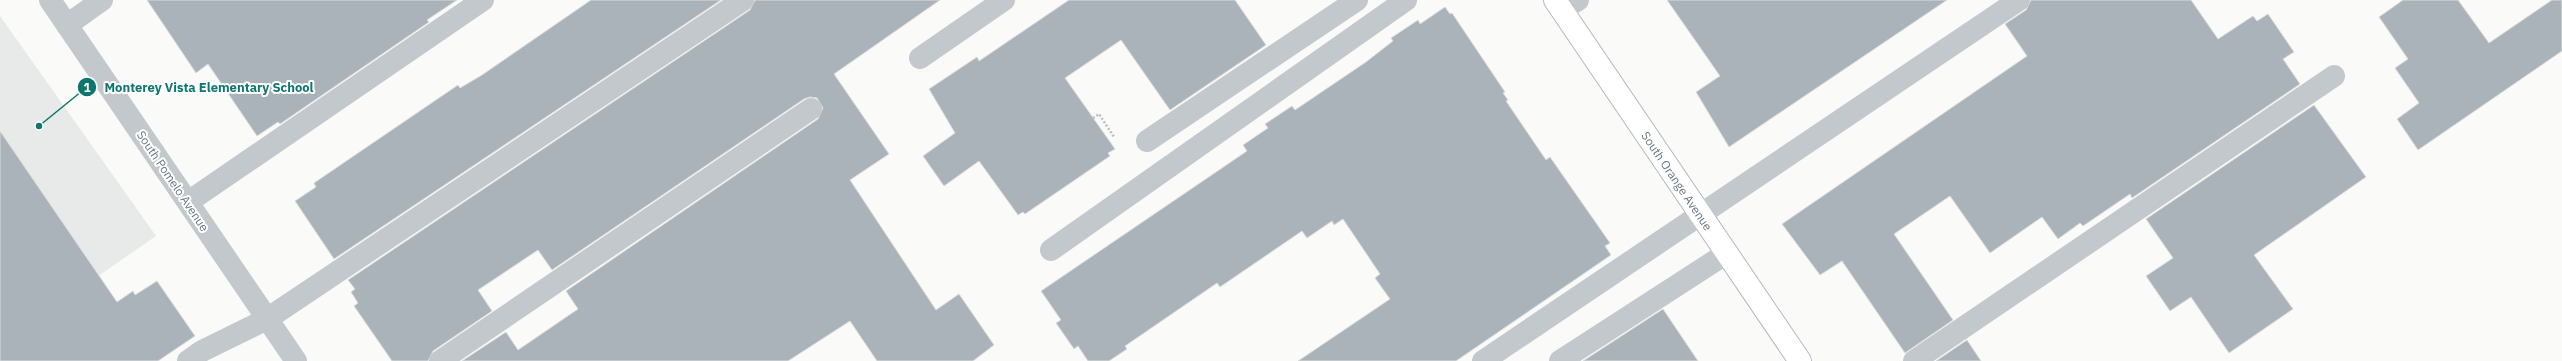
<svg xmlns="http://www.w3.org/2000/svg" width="2562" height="361" viewBox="0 0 2562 361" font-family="'IBM Plex Sans',sans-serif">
<rect width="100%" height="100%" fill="#fafaf8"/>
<polygon fill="#e8e9e9" points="0,16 156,236 0,344"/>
<g fill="#aab3b9" stroke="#dcdcda">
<polygon points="147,0 457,0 427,20 429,22 280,124 278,122 257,136 208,64 196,73"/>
<polygon points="591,0 721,0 334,259 295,201 316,187 314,183 458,85 460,88 482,75"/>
<polygon points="755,0 940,0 834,74 889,154 850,180 936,310 959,294 994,345 973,361 877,361 850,321 788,361 462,361 506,332 518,350 578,309 566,291 818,119 823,108 817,98 810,97 804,99 552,270 538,250 478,290 492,311 433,351 428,361 392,361 354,306 358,303 351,292 355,289 348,280 750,10"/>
<polygon points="1069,0 1235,0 1266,45 1170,110 1121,40 1065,78 1115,149 1108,153 1110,156 1025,214 1023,212 1018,215 979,161 944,186 923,156 955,133 929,89 977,57 979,61"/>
<polygon points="1667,0 1947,0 1729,147 1696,92 1720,76"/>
<polygon points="2031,0 2191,0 2218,39 2253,16 2257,21 2268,14 2294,52 2283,59 2300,84 2132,198 2130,194 2083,226 2080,223 2058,239 2042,217 1990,253 1950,196 1894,234 1953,320 1905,353 1842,261 1820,275 1782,224 2027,56 2005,24 2026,10"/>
<polygon points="2403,0 2458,0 2489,43 2552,0 2562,0 2562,51 2418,150 2397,119 2419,103 2395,68 2408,59 2379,17"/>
<polygon points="1445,7 1450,14 1452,13 1505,92 1503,93 1508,100 1506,101 1546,160 1550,157 1610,243 1605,246 1611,255 1456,361 1298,361 1390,299 1375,278 1380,274 1343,219 1334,225 1332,221 1307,238 1302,231 1220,287 1217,283 1125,346 1127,349 1109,361 1088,361 1078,346 1074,349 1056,323 1061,320 1041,291 1247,151 1243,145 1268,128 1265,124 1292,106 1295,110 1366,62 1393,41 1391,38 1418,20 1420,24"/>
<polygon points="2314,105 2366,177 2254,255 2293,309 2229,353 2191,297 2170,311 2146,276 2173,258 2146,219"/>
<polygon points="0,131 117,302 133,291 135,295 157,281 195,336 158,361 0,361"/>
<polygon points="1663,309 1698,361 1583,361"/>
<polygon points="1967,340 1981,361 1936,361"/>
</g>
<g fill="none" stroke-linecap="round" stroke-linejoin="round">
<g stroke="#b3babf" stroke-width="24">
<polyline id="secondary" points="1555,0 1800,361"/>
</g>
<polyline stroke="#bbbfc2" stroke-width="2.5" stroke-dasharray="2 2" stroke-linecap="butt" points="1093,118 1099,114 1114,137"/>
<g stroke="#c3c8cc" stroke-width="22">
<polyline points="1562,10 1578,0"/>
<polyline points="67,25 102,0"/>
<polyline points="920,58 1004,0"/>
<polyline points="1147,141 1357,0"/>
<polyline points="188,202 483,0"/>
<polyline points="1051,250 1406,0"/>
<polyline points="188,361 202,351 267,319 743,0"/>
<polyline points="440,361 811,109"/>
<polyline points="1483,361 2019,0"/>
<polyline points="1560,361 1727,253"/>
<polyline points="1914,361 2334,76"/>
</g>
<polyline stroke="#c3c8cc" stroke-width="22" points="50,0 296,361"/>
<use href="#secondary" stroke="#fff" stroke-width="22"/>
</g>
<g text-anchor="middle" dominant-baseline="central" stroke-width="4" stroke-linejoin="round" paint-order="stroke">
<g font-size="12" fill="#657683" stroke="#fff">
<text transform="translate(173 181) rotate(56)">South Pomelo Avenue</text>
<text transform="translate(1677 181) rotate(56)">South Orange Avenue</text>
</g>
</g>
<path fill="none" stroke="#0f766e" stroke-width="1.5" d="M39 126L87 87"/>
<g fill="#0f766e" stroke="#fff" stroke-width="1.5">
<circle cx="39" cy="126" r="4"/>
<circle cx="87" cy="87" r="10"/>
</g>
<g font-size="12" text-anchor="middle" font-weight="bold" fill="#fff">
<text x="87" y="92">1</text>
</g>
<g font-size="13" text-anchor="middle" font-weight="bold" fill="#0f766e" stroke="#fff" stroke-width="4" stroke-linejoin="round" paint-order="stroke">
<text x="209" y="92">Monterey Vista Elementary School</text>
</g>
</svg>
